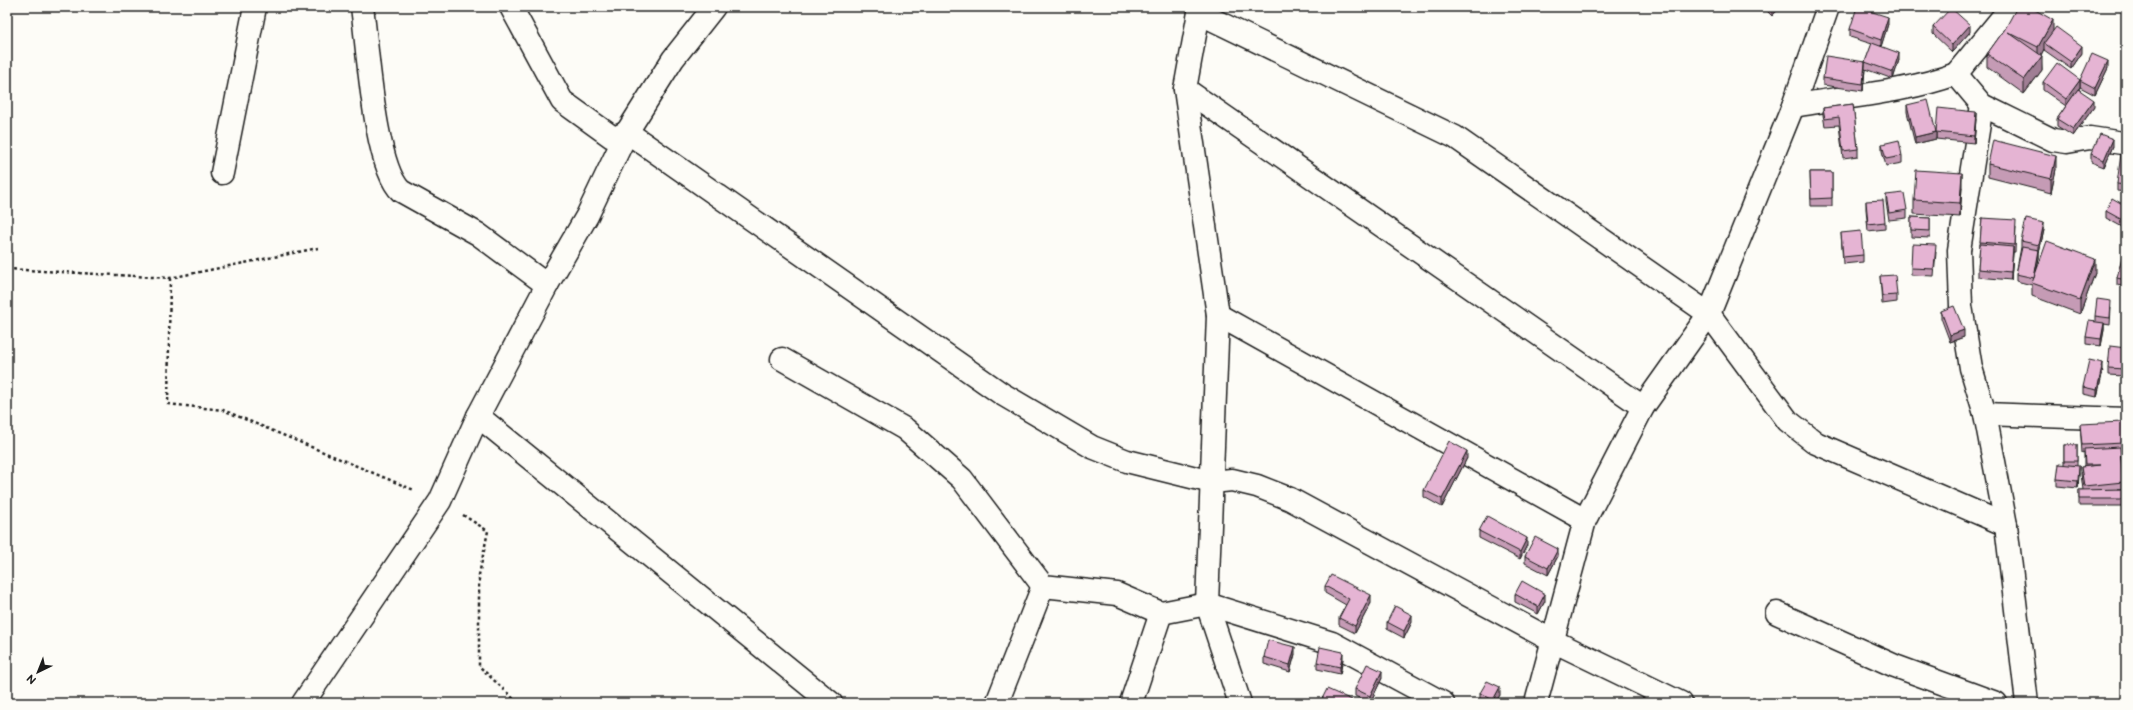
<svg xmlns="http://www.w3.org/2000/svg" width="2133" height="710" viewBox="0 0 2133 710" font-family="'Balsamiq Sans',sans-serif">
<rect width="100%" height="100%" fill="#fdfcf7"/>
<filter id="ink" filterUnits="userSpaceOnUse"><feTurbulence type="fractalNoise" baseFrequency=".025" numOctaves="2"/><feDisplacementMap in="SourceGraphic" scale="8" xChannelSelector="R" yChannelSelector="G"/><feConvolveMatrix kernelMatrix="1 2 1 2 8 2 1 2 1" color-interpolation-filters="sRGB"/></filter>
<g filter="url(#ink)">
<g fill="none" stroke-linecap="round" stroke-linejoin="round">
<g stroke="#1c1c1c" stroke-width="25">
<g id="street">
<path d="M 362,7 C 368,48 374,166 401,191 L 478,234 L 547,285"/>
<polyline points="511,7 562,101 612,137 617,137 627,132"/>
<polyline points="1200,7 1185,89 1218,315 1207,604 1240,703"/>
<polyline points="1199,13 1455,137 1709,314 1788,421 1816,443 2006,525"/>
<polyline points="1956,74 2011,7"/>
<polyline points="1185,89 1643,407"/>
<polyline points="1982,105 1959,250 1961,306 1971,368 1985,414 2006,525 2027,703"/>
<path d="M 1793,106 C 1848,96 1903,93 1956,74 L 1982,105 L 2053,140 L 2067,142 L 2090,138 L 2123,143"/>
<polyline points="627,132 1002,394 1092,447 1127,461 1212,482 1232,480 1257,486 1290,499 1553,641 1681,703"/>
<polyline points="222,173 255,7"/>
<polyline points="1218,315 1585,520"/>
<polyline points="782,359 905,429 962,479 1043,586 1117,594 1161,613 1207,604 1332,643 1443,703"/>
<polyline points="1985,414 2126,419"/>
<polyline points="478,416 831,703"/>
<polyline points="1777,613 1895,666 1996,703"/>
<polyline points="303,703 440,501 478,416 547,285 587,216 627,132 673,59 714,7"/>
<polyline points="997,703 1043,586"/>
<polyline points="1131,703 1161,613"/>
<polyline points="1536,703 1585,520 1643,407 1709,314 1793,106 1828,7"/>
</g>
</g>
<g stroke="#1c1c1c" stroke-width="2.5" stroke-dasharray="3 3" stroke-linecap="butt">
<polyline points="7,269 170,278 318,248"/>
<polyline points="170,278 168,404 223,410 414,490"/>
<polyline points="463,515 488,531 479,575 479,666 518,703"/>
</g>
<use href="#street" stroke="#fdfcf7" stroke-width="22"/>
</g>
<g fill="#c59bb5" stroke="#1c1c1c">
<polygon points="1763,7 1780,7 1772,16"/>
<polygon points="1994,7 2000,7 1997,10"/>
<polygon points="1888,24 1881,46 1899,60 1893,79 1865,69 1863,91 1823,85 1823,78 1865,62 1872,44 1850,37 1850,29"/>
<polygon points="1933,27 1970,32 1952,52 1933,34"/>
<polygon points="2005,29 2053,31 2082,53 2071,69 2044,50 2044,49 2041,55 2042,70 2024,94 1987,67 1987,54"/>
<polygon points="2108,68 2095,95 2080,87 2080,80"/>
<polygon points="2043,82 2080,87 2079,89 2094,107 2073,136 2057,126 2057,119 2066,106 2043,90"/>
<polygon points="1853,104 1858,149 1858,156 1843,158 1839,125 1825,126 1823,115 1823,108"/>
<polygon points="1907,105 1936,139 1915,144 1907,112"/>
<polygon points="1976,119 1974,143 1936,139 1936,132"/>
<polygon points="1882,144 1902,156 1902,163 1886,166 1882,151"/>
<polygon points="2113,146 2104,167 2091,162 2091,154"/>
<polygon points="2126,155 2126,192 2117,191 2117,184"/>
<polygon points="1988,164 2056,169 2051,193 1988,177"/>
<polygon points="1810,172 1832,172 1832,206 1811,206"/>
<polygon points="1962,187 1960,217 1914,214 1914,200"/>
<polygon points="1886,195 1907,210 1907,218 1889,220 1886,202"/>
<polygon points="1866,201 1885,222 1885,229 1868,231 1866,209"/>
<polygon points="2126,206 2126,229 2106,218 2106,211"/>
<polygon points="1911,217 1930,218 1930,238 1911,237"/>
<polygon points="1982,218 2016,227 2015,252 2013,252 2011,280 1978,277 1978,269 1980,245"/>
<polygon points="2044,230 2039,252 2039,258 2036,270 2095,273 2080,314 2032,296 2032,285 2016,281 2016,274 2021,247 2021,241"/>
<polygon points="1841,233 1863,255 1863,262 1843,264"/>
<polygon points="1936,252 1934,276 1911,275 1911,268"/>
<polygon points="2126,253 2126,287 2117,285 2117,278"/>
<polygon points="1880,276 1897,295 1897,302 1882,304"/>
<polygon points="2111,308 2110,325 2104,324 2104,330 2101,346 2086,344 2086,337 2095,322 2095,316"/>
<polygon points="1941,311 1964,337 1950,342 1941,318"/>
<polygon points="2126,355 2124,376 2108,375 2108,368"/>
<polygon points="2103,370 2097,397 2083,394 2083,387"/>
<polygon points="2080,424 2124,443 2124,450 2121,451 2123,482 2123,489 2117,489 2123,489 2123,506 2079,506 2079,490 2083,490 2081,474 2081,467 2084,467 2084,452 2082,453"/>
<polygon points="2064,445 2077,445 2077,466 2079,474 2078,488 2057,486 2057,479 2064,465"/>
<polygon points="1467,458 1442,507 1424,497 1424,490"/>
<polygon points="2126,459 2126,489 2124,467 2124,460"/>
<polygon points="1479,531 1527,545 1520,559 1479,538"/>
<polygon points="1525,556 1558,556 1548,575 1525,563"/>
<polygon points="1325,586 1371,603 1355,633 1339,625 1339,618 1346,605 1325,593"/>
<polygon points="1515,594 1545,601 1538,614 1515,602"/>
<polygon points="1387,622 1412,622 1404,638 1387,629"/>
<polygon points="1295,654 1290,672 1264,664 1264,657"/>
<polygon points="1343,659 1340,674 1317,669 1317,662"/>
<polygon points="1382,678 1370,703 1369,703 1355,696 1355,689"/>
<polygon points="1480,693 1500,695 1495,703 1486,703 1480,700"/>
</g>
<g fill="#a07e94" stroke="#1c1c1c">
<polygon points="1773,7 1780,7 1772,16 1772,9"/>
<polygon points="1888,17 1888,24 1881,47 1881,40"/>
<polygon points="2053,20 2053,33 2044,43 2044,49 2038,61 2038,47"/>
<polygon points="1970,25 1970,32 1952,52 1952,45"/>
<polygon points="2082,46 2082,53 2071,69 2071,62"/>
<polygon points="1899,53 1899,60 1893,79 1893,72"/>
<polygon points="2042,56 2042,70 2024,94 2024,80"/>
<polygon points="2108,61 2108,68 2095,95 2095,88"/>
<polygon points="1865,62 1865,69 1863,91 1863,84"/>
<polygon points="2080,80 2080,87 2066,106 2066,99"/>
<polygon points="2094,100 2094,107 2073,136 2073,129"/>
<polygon points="1976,112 1976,119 1974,143 1974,136"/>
<polygon points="1936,132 1936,139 1915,144 1915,137"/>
<polygon points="2113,139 2113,146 2104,167 2104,160"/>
<polygon points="2056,156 2056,169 2051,193 2051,179"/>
<polygon points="1962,173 1962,187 1960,217 1960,203"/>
<polygon points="2044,223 2044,230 2039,252 2039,245"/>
<polygon points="2013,247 2013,254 2011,280 2011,272"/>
<polygon points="2039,250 2039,258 2034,283 2034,278"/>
<polygon points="2095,259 2095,273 2080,314 2080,300"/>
<polygon points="2104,323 2104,330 2101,346 2101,339"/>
<polygon points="1964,330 1964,337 1950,342 1950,335"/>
<polygon points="2126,348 2126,355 2124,376 2124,369"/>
<polygon points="2103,363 2103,370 2097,397 2097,390"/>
<polygon points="1467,451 1467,458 1442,507 1442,499"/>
<polygon points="2079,466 2079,474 2078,488 2078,481"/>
<polygon points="1527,538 1527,545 1520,559 1520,552"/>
<polygon points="1558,549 1558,556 1548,575 1548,568"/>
<polygon points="1545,594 1545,601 1538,614 1538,607"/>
<polygon points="1371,595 1371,603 1355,633 1355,626"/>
<polygon points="1412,615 1412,622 1404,638 1404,631"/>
<polygon points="1295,647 1295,654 1290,672 1290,665"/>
<polygon points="1343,652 1343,659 1340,674 1340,667"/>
<polygon points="1382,671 1382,678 1370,703 1370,696"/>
<polygon points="1500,687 1500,695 1495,703 1493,703 1493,700"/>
</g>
<g fill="#e5b4d3" stroke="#1c1c1c">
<polygon points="1857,7 1888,17 1881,40 1850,29"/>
<polygon points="2017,7 2030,7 2053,20 2038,47 2008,32 2042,56 2024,80 1987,54 2005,29"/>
<polygon points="1951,8 1970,25 1952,45 1933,27"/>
<polygon points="2056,27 2082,46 2071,62 2044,43"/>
<polygon points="1872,43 1899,53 1893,72 1865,62"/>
<polygon points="2092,54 2108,61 2095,88 2080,80"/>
<polygon points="1826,56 1865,62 1863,84 1823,78"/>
<polygon points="2057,63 2080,80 2066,99 2043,82"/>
<polygon points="2078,89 2094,100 2073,129 2057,119"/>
<polygon points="1928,100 1936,132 1915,137 1907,105"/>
<polygon points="1853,104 1858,149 1843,151 1839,117 1825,119 1823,108"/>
<polygon points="1938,108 1976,112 1974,136 1936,132"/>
<polygon points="2100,134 2113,139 2104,160 2091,154"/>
<polygon points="1899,140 1902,156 1886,159 1882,144"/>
<polygon points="1993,140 2056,156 2051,179 1988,164"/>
<polygon points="2121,154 2126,155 2126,185 2117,184"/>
<polygon points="1916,170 1962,173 1960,203 1914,200"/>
<polygon points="1810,172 1832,172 1832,198 1811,199"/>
<polygon points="1904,193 1907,210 1889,213 1886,195"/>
<polygon points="2112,198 2126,206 2126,222 2106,211"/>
<polygon points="1883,200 1885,222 1868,224 1866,201"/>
<polygon points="1911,217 1930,218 1930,231 1911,230"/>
<polygon points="1982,218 2016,220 2015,245 1980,242"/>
<polygon points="2026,219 2044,223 2039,245 2021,241"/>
<polygon points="1861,231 1863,255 1843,257 1841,233"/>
<polygon points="2047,241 2095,259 2080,300 2032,283"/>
<polygon points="1912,244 1936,245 1934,269 1911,268"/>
<polygon points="1980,244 2013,247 2011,272 1978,269"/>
<polygon points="2022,247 2039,250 2034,278 2016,274"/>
<polygon points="2123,252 2126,253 2126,280 2117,278"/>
<polygon points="1895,275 1897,295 1882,296 1880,276"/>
<polygon points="2097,299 2111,301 2110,318 2095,316"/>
<polygon points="1954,306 1964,330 1950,335 1941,311"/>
<polygon points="2089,321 2104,323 2101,339 2086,337"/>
<polygon points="2110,346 2126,348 2124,369 2108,368"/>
<polygon points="2089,360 2103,363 2097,390 2083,387"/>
<polygon points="2123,422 2124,443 2082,445 2080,424"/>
<polygon points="1449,441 1467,451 1442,499 1424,490"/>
<rect x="2064" y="445" width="13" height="16"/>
<polygon points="2120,447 2123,482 2084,486 2081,467 2100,465 2085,465 2084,449"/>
<polygon points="2126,459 2126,482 2124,460"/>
<polygon points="2059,464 2079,466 2078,481 2057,479"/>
<polygon points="2123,489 2123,499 2079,499 2079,490"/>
<polygon points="1487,516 1527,538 1520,552 1479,531"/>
<polygon points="1535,537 1558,549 1548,568 1525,556"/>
<polygon points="1331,575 1371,595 1355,626 1339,618 1349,599 1325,586"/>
<polygon points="1522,581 1545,594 1538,607 1515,594"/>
<polygon points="1395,606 1412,615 1404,631 1387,622"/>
<polygon points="1268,640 1295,647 1290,665 1264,657"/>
<polygon points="1320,647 1343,652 1340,667 1317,662"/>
<polygon points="1367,664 1382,671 1370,696 1355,689"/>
<polygon points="1487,681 1500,687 1493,700 1480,693"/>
<polygon points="1327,689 1352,700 1351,703 1320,703"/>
</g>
</g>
<rect width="2133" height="710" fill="none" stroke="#fdfcf7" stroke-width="24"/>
<rect x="12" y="12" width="2109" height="686" fill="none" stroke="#1c1c1c" stroke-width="1.5" filter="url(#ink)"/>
<g transform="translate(38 672) rotate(223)" stroke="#fdfcf7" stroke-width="3" paint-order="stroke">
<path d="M0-3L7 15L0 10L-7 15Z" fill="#1c1c1c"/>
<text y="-6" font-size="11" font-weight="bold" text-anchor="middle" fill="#1c1c1c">N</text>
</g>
</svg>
